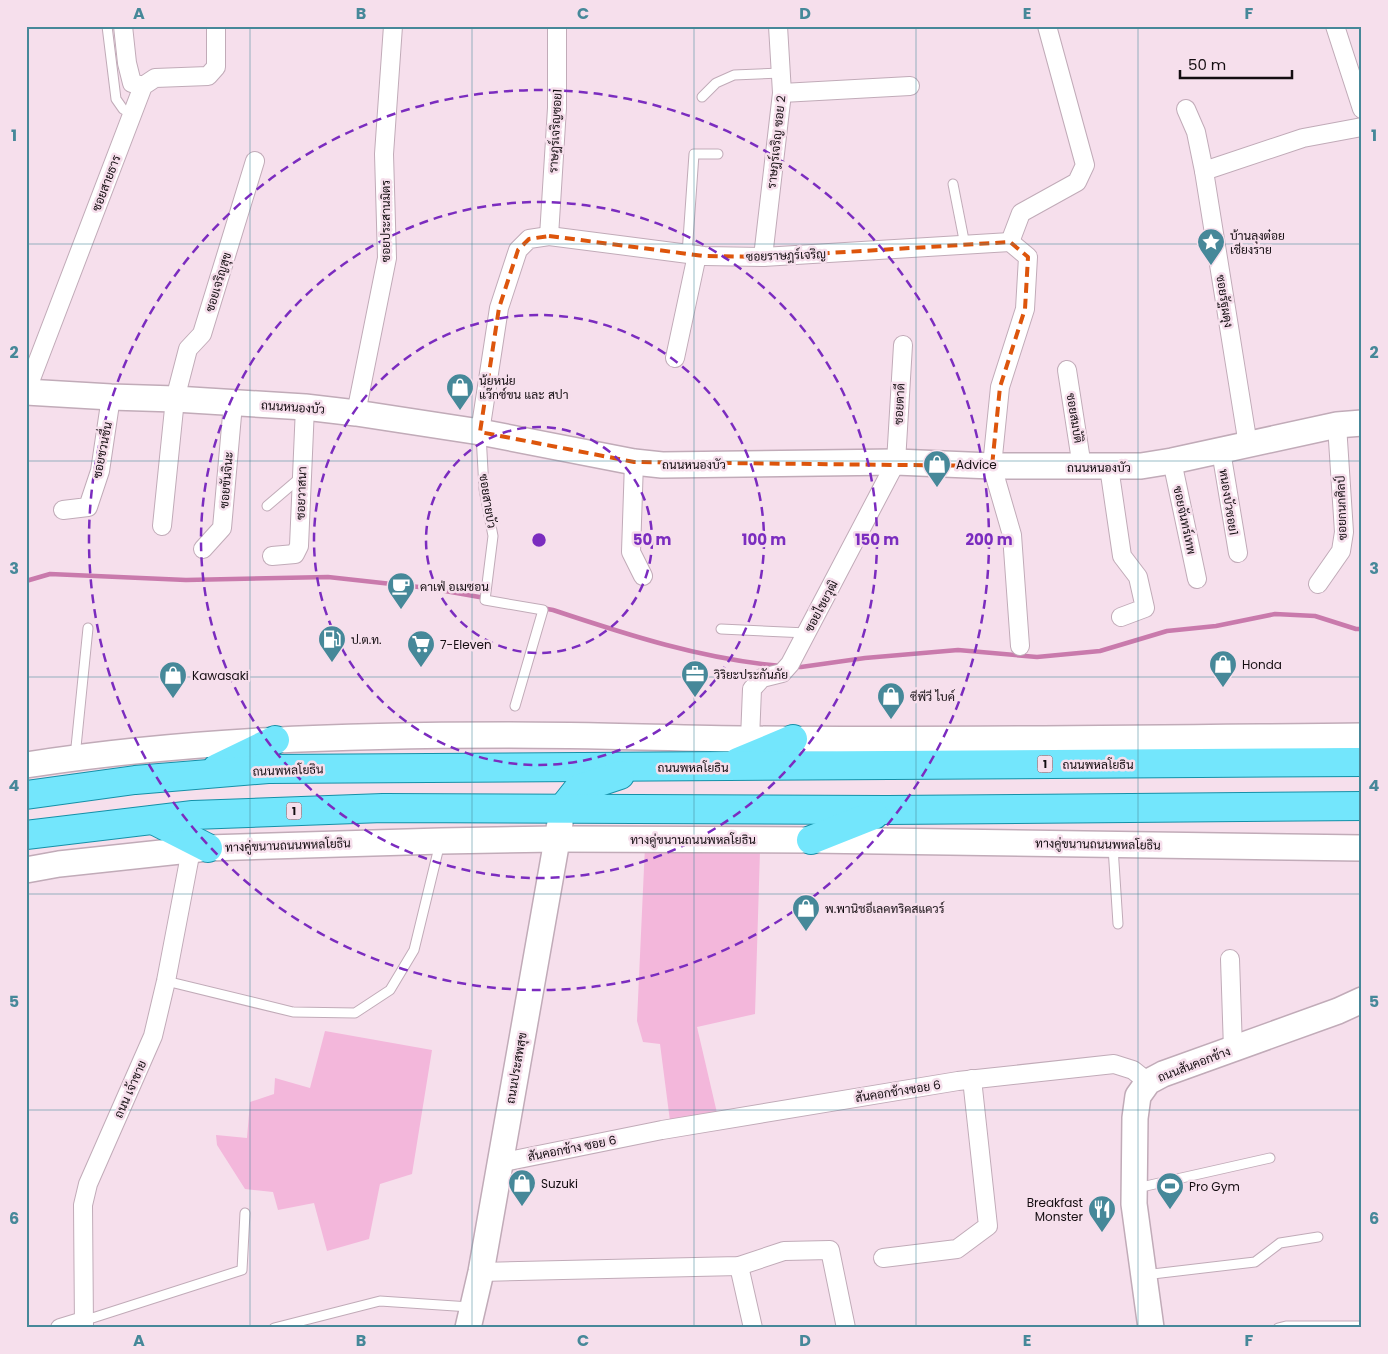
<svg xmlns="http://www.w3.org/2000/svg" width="1388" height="1354" viewBox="0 0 1388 1354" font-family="Poppins,Sarabun,sans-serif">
<rect width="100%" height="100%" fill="#f6dfec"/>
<g fill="#f3b7db">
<polygon points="645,846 760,851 755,1014 697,1027 717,1113 670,1121 660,1044 643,1042 637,1021"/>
<polygon points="325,1031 432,1050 412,1174 380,1184 369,1239 327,1251 314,1203 278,1210 273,1192 245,1189 217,1145 216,1135 247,1138 250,1102 274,1094 275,1078 310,1088"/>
</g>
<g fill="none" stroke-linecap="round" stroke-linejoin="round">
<g stroke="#c97aac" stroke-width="4.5">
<polyline points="26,581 50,574 186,580 328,577 428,588 485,598"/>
<path d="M 542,608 L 553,610 C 628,635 702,659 781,666"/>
<polyline points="794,667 801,667 865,658 958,650 1037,657 1100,651 1167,631 1216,626 1275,614 1315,616 1356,629 1362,629"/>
</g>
<g stroke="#c1abb8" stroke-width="11">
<g id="lane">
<polyline points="107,26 116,99 123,109 132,114"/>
<polyline points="702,97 716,83 734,75 781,73"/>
<polyline points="953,184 965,245"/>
<polyline points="687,254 694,154 718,154"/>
<polyline points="481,434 484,489 493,536 485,600 543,610 515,706"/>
<polyline points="267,506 301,477"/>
<polyline points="721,629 807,633"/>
<polyline points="75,757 88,628"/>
<polyline points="1113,847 1118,924"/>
<polyline points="166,981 293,1012 355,1013 390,990 414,950 440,843"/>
<polyline points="1137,1188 1270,1158"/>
<polyline points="1144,1275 1255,1262 1280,1243 1318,1237"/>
<polyline points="83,1321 242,1270 245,1213"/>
<polyline points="274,1328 380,1301 470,1307"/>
<polyline points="1278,1328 1286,1326 1362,1326"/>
</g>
</g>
<g stroke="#c1abb8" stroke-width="20">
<g id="street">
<polyline points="123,26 127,63 132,83 143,86"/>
<polyline points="1335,26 1362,109"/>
<polyline points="782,93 910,86"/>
<polyline points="1186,109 1196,132 1204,171"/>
<polyline points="549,236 557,108 557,26"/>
<polyline points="1010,242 1021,213 1077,182 1085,165 1047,26"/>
<polyline points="763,257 782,93 778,26"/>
<polyline points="675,358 697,255"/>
<polyline points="1067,370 1082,467"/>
<polyline points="26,392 143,86 155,78 208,76 216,67 216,26"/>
<polyline points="356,413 387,258 384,154 393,26"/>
<polyline points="480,432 499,308 518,250 529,239 549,236 704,256 763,257 1010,242 1028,257 1025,309 1000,387 992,466 1012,535 1020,646"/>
<polyline points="1248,445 1204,171 1303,138 1362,127"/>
<polyline points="1221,451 1238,553"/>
<polyline points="1172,461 1197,579"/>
<polyline points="634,462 631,552 643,576"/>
<polyline points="1109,467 1122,556 1138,577 1145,608 1121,617"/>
<polyline points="63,510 88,507 100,471 111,397"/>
<polyline points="162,526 175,399 188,349 202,334 255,161"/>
<polyline points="203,549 222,528 233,404"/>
<polyline points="272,556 295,554 299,546 305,407"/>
<polyline points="1318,584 1341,551 1344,532 1337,425"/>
<polyline points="750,739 752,689 762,678 782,673 790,664 896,462 903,345"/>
<polyline points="1230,959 1233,1049"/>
<polyline points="499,1163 662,1130 958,1081 1114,1064 1133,1070 1148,1082"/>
<polyline points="883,1258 957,1249 988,1226 972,1079"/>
<polyline points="739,1266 753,1328"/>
<polyline points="481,1272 739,1266 784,1251 830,1250 846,1328"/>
<polyline points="60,1328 83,1321"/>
<polyline points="84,1328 83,1205 88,1184 153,1036 166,981 191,850"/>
</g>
</g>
<g stroke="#c1abb8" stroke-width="28">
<g id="secondary">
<polyline points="26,392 111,397 175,399 305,407 356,413 480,432 634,462 662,465 896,462 992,466 1141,466 1172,461 1337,425 1362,423"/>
<path d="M 26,765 C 186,740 347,735 509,735 C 589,735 670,738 750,739 C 954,741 1158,738 1362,736"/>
<polyline points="26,870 59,864 208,848 441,841 557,839 811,840 1362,848"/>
<polyline points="468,1328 481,1272 560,823"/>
<polyline points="1151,1328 1134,1204 1135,1118 1138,1096 1148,1082 1163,1074 1338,1011 1362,1000"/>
</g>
</g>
<g stroke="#1590a8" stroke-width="30">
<g id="primary">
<polyline points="738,762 793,739"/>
<polyline points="217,768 275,740"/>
<polyline points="26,795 135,780 268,769 1362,762"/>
<polyline points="563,808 578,789 620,775"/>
<polyline points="153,820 208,848"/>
<polyline points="26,835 193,815 383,808 887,810 1362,806"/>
<polyline points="811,840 874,815"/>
</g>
</g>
<use href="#lane" stroke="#fff" stroke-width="9"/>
<use href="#street" stroke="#fff" stroke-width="18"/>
<use href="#secondary" stroke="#fff" stroke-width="25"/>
<use href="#primary" stroke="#73e6fc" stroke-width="28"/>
</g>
<path fill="none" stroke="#dd550c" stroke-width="4" stroke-dasharray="10 6" stroke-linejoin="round" d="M 549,236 L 704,256 L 763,257 L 1010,242 L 1028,257 L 1025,309 L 1000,387 L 992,466 L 634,462 L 480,432 L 499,308 L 518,250 L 529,239 Z"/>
<path fill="none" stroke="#468899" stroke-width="1" stroke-opacity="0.55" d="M 250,26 L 250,1328M 472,26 L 472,1328M 694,26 L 694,1328M 916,26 L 916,1328M 1138,26 L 1138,1328M 26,244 L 1362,244M 26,461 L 1362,461M 26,677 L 1362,677M 26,894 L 1362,894M 26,1110 L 1362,1110"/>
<g fill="none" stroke="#7b2cbf" stroke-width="2.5" stroke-dasharray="9 6">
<circle cx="539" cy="540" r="113"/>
<circle cx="539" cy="540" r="225"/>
<circle cx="539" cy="540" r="338"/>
<circle cx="539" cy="540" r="450"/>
</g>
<defs>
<g id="sight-pin" transform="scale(1.4375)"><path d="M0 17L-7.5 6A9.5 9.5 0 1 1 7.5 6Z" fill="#468899" stroke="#f6dfec"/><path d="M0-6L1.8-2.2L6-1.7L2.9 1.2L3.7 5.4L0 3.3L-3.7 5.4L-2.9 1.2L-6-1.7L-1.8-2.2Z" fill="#fff"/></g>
<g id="shop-pin" transform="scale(1.4375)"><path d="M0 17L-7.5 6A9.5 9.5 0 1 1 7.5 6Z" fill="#468899" stroke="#f6dfec"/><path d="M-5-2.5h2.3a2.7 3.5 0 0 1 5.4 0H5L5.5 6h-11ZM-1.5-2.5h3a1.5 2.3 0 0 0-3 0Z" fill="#fff"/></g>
<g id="cafe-pin" transform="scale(1.4375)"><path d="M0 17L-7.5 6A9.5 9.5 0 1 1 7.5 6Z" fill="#468899" stroke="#f6dfec"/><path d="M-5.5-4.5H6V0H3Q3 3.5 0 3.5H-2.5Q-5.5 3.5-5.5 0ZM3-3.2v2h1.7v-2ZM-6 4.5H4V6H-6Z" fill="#fff"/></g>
<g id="fuel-pin" transform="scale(1.4375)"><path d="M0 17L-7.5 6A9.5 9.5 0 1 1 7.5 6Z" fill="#468899" stroke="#f6dfec"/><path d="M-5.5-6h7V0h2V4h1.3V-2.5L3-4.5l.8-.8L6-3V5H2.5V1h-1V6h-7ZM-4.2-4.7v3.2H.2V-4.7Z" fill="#fff"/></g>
<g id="supermarket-pin" transform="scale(1.4375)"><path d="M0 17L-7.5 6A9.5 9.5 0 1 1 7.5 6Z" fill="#468899" stroke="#f6dfec"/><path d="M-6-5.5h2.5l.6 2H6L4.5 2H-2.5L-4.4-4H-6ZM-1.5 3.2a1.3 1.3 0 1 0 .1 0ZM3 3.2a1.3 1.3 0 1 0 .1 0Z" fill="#fff"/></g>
<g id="office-pin" transform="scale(1.4375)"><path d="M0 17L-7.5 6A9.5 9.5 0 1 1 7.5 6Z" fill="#468899" stroke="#f6dfec"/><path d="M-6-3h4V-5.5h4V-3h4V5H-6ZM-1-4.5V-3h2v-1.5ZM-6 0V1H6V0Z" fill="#fff"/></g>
<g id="stadium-pin" transform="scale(1.4375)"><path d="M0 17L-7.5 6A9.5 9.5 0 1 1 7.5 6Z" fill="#468899" stroke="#f6dfec"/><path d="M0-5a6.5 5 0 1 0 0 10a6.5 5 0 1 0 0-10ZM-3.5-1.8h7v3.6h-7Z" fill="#fff"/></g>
<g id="restaurant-pin" transform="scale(1.4375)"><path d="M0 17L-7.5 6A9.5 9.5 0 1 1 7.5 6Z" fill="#468899" stroke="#f6dfec"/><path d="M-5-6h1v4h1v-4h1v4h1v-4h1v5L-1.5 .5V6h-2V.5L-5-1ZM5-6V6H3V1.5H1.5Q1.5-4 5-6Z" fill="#fff"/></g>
</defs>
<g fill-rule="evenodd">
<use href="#sight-pin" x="1211" y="242"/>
<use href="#shop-pin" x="460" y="387"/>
<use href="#shop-pin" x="937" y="464"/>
<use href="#cafe-pin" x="401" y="586"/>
<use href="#fuel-pin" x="332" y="639"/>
<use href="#supermarket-pin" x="421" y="644"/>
<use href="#shop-pin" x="1223" y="664"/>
<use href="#office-pin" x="695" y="674"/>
<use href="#shop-pin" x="173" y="675"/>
<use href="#shop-pin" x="891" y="696"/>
<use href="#shop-pin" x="806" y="908"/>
<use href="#shop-pin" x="522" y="1183"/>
<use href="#stadium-pin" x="1170" y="1186"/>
<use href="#restaurant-pin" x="1102" y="1209"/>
</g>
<g text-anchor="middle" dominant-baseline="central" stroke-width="5" stroke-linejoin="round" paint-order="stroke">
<g fill="#f6dfec" stroke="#584c53" stroke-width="1">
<rect x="1037.5" y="755.5" width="15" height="17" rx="4"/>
<rect x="286.5" y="802.5" width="15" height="17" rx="4"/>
</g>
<g font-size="11" font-weight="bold" fill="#140d11">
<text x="1045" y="764">1</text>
<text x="294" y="811">1</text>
</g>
<g font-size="12" fill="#140d11" stroke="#f6dfec">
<text transform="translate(555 131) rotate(-87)">ราษฎร์เจริญซอย1</text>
<text transform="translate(776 142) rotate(-84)">ราษฎร์เจริญ ซอย 2</text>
<text transform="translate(106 183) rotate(-69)">ซอยสายธาร</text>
<text transform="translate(385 221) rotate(-90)">ซอยประสานมิตร</text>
<text transform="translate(786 255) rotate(-2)">ซอยราษฎร์เจริญ</text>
<text transform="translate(218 282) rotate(-73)">ซอยเจริญสุข</text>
<text transform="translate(1225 301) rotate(81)">ซอยรัฐผดุง</text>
<text transform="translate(899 404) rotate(-87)">ซอยตาดี</text>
<text transform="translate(293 407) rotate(4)">ถนนหนองบัว</text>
<text transform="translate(1075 418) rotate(81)">ซอยสมบัติ</text>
<text transform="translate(102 450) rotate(-79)">ซอยชวนชื่น</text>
<text x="694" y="464">ถนนหนองบัว</text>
<text x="1099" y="467">ถนนหนองบัว</text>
<text transform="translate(226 480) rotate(-85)">ซอยขันจินะ</text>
<text transform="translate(301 493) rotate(-88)">ซอยวาสนา</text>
<text transform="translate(488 501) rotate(81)">ซอยสายบัว</text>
<text transform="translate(1229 502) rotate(81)">หนองบัวซอย1</text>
<text transform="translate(1341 508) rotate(-92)">ซอยกนกศิลป์</text>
<text transform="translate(1185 520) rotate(78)">ซอยจันทร์เทพ</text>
<text transform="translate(821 606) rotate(-62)">ซอยไชยวุฒิ</text>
<text x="1098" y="764">ถนนพหลโยธิน</text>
<text x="693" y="767">ถนนพหลโยธิน</text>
<text transform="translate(288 770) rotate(-2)">ถนนพหลโยธิน</text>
<text x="693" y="839">ทางคู่ขนานถนนพหลโยธิน</text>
<text transform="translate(1098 844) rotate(1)">ทางคู่ขนานถนนพหลโยธิน</text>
<text transform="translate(288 845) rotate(-2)">ทางคู่ขนานถนนพหลโยธิน</text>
<text transform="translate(1194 1064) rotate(-21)">ถนนสันคอกช้าง</text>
<text transform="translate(516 1068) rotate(-80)">ถนนประสพสุข</text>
<text transform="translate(130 1089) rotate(-66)">ถนน เจ้าชาย</text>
<text transform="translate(898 1091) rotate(-9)">สันคอกช้างซอย 6</text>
<text transform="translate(572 1148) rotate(-11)">สันคอกช้าง ซอย 6</text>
</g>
<g font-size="12" fill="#140d11" stroke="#f6dfec" text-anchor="start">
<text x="1230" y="235">บ้านลุงต๋อย<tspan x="1230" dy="14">เชียงราย</tspan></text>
<text x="479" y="380">นุ้ยหนุ่ย<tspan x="479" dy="14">แว๊กซ์ขน และ สปา</tspan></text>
<text x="956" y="464">Advice</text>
<text x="420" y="586">คาเฟ่ อเมซอน</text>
<text x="351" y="639">ป.ต.ท.</text>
<text x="440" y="644">7-Eleven</text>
<text x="1242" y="664">Honda</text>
<text x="714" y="674">วิริยะประกันภัย</text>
<text x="192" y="675">Kawasaki</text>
<text x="910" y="696">ซีพีวี ไบค์</text>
<text x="825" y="908">พ.พานิชอีเลคทริคสแควร์</text>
<text x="541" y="1183">Suzuki</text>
<text x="1189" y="1186">Pro Gym</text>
<text x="1083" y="1202" text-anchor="end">Breakfast<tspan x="1083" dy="14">Monster</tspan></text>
</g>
</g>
<circle cx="539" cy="540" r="8" fill="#7b2cbf" stroke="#f6dfec" stroke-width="2.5"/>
<g font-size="15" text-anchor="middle" font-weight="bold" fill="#7b2cbf" stroke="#f6dfec" stroke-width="5" stroke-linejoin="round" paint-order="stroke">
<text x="652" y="545">50 m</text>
<text x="764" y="545">100 m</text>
<text x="877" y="545">150 m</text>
<text x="989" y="545">200 m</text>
</g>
<rect width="1388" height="1354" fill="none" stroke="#f6dfec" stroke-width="55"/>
<path d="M1180 70v8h112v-8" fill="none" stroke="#140d11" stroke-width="2.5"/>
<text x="1188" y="70" font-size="15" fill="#140d11" stroke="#f6dfec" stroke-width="4" paint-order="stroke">50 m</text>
<rect x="28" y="28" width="1332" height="1298" fill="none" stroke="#468899" stroke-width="2"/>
<g font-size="16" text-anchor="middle" font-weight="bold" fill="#468899">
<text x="139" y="19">A</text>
<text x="361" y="19">B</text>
<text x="583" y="19">C</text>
<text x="805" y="19">D</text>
<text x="1027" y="19">E</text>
<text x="1249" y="19">F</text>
<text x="14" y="141">1</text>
<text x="1374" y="141">1</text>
<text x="14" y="358">2</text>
<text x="1374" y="358">2</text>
<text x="14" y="574">3</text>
<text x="1374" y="574">3</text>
<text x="14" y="791">4</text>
<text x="1374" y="791">4</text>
<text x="14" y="1007">5</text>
<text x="1374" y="1007">5</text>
<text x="14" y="1224">6</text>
<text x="1374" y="1224">6</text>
<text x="139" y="1346">A</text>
<text x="361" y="1346">B</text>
<text x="583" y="1346">C</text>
<text x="805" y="1346">D</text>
<text x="1027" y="1346">E</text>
<text x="1249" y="1346">F</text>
</g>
</svg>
